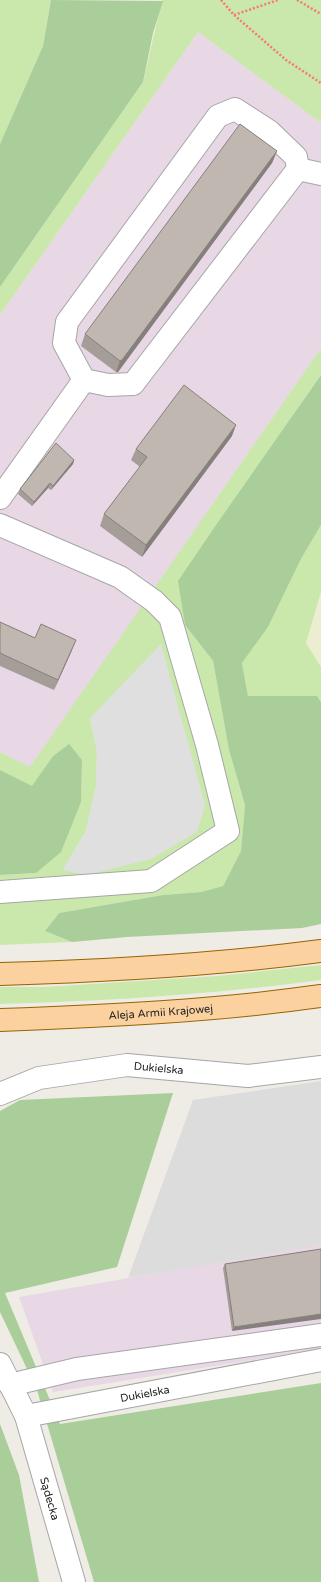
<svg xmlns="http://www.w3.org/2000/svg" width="321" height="1582" viewBox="0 0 321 1582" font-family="'Varela Round',sans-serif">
<rect width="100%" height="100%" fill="#efece5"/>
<polygon fill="#dddcdc" points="321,1081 321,1248 128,1278 193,1100"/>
<g fill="#e8d7e5">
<polygon points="198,32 321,123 321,348 30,768 0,752 0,315"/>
<polygon points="321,1245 321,1349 53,1392 19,1297"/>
</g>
<polygon fill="#eceed1" points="321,592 321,667 306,643"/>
<g fill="#cbe8ac" fill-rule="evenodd">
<polygon points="0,0 51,0 43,46 0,144"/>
<polygon points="162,0 321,0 321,123 198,32 0,315 0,287 143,82"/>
<path d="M 321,348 L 321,375 L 218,522 L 179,581 L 185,625 L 213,661 L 229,750 L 245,805 L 241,851 L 223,886 L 201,892 L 163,895 L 59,913 L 45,931 L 72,942 L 0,945 L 0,875 L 36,873 L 81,802 L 82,760 L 68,745 L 53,756 L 32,787 L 0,770 L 0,752 L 30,767 ZM 90,718 L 151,859 L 63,870 L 86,831 L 96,786 L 97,751 Z"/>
<polygon points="321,525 321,592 306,643 321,667 321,702 317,696 248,696 242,663 268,627 301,559"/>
<path d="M 321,965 L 321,980 C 214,994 107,1001 0,1004 L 0,987 L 44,987 L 217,976 Z"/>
</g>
<g fill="#aace9a">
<polygon points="51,0 163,1 153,33 143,82 0,287 0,144 43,46"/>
<polygon points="321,375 321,525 301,559 268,627 242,663 248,696 317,696 321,702 321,924 302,928 127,937 72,942 45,931 59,913 163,895 201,892 223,886 241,851 245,805 229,750 213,661 185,625 178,581 218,522"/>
<polygon points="69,744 82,760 81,802 61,852 36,873 0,875 0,770 32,786 53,756"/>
<polygon points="173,1093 117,1267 5,1293 60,1424 321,1383 321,1582 94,1582 37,1390 0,1312 0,1111 20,1100"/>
<polygon points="0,1424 19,1475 39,1582 0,1582"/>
</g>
<polygon fill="#dfdfdf" points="161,644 205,805 197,832 151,859 87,875 63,870 86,831 96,786 97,751 90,718"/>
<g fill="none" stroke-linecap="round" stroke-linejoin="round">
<g stroke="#a6a6a6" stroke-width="24">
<g id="minor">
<polygon points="235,109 269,131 296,157 298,169 133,384 108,385 84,380 64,343 67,322 218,116"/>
<polyline points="298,169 321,174"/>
<polyline points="0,498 84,380"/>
<polyline points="0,525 120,577 154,601 170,617 207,745 228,831 151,881 0,892"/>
<path id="s1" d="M 0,1094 L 39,1078 L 127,1065 L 248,1076 L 321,1067"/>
<path id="s2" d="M 0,1364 L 26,1416 L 321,1360"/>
<polyline points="10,1385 77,1369 321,1335"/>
<path id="s3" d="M 26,1416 L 74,1582"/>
</g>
</g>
<g stroke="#966303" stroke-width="24">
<g id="major">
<path d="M 0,974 C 107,971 215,965 321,951"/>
<path id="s4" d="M 0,1020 C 107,1016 215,1011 321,996"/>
</g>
</g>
<g stroke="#f77a6e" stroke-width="2.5" stroke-dasharray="2 2" stroke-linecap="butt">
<polyline points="221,0 234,15 286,60 321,83"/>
<polyline points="297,0 321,14"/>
<polyline points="234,15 278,0"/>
</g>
<use href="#minor" stroke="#fff" stroke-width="22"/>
<use href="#major" stroke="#fad19f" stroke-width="22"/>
</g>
<g fill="#a59d98">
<polygon points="277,151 272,163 118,372 116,372 81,346 85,334"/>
<polygon points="232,436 142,557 100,526 104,514 140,467 131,460 136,449"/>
<polygon points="74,460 73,464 51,490 48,488 32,506 18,494 20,489"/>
<polygon points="0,622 35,638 72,650 54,690 0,666"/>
<polygon points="321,1249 232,1331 223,1268 225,1264"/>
</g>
<g fill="#86807c">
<polygon points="277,151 272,163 118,372 116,372 120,361"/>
<polygon points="236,425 232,436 142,557 146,545"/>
<polygon points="74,460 73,464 51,490 53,486"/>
<polygon points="50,483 48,488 32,506 34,502"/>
<polygon points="76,640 72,650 54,690 58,680"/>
<polygon points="321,1314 321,1319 232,1331 234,1327"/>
</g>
<g fill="#c0b7b1" stroke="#86807c">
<polygon points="240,124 277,151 122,360 120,361 85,334"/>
<polygon points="184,385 236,425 146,545 104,514 147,457 136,449"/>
<polygon points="56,443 74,460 53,486 50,483 34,502 20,489"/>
<polygon points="0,622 35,638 41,624 76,640 58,680 0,653"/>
<polygon points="321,1249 321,1314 234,1327 225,1264"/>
</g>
<g text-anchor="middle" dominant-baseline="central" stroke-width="3" stroke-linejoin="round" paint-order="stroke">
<g font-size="11" fill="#1f1f1f" stroke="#fff">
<text stroke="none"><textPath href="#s4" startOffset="161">Aleja Armii Krajowej</textPath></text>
<text stroke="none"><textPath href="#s1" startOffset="163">Dukielska</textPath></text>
<text stroke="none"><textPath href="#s2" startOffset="179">Dukielska</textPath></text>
<text stroke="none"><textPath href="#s3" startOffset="86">Sądecka</textPath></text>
</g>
</g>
</svg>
